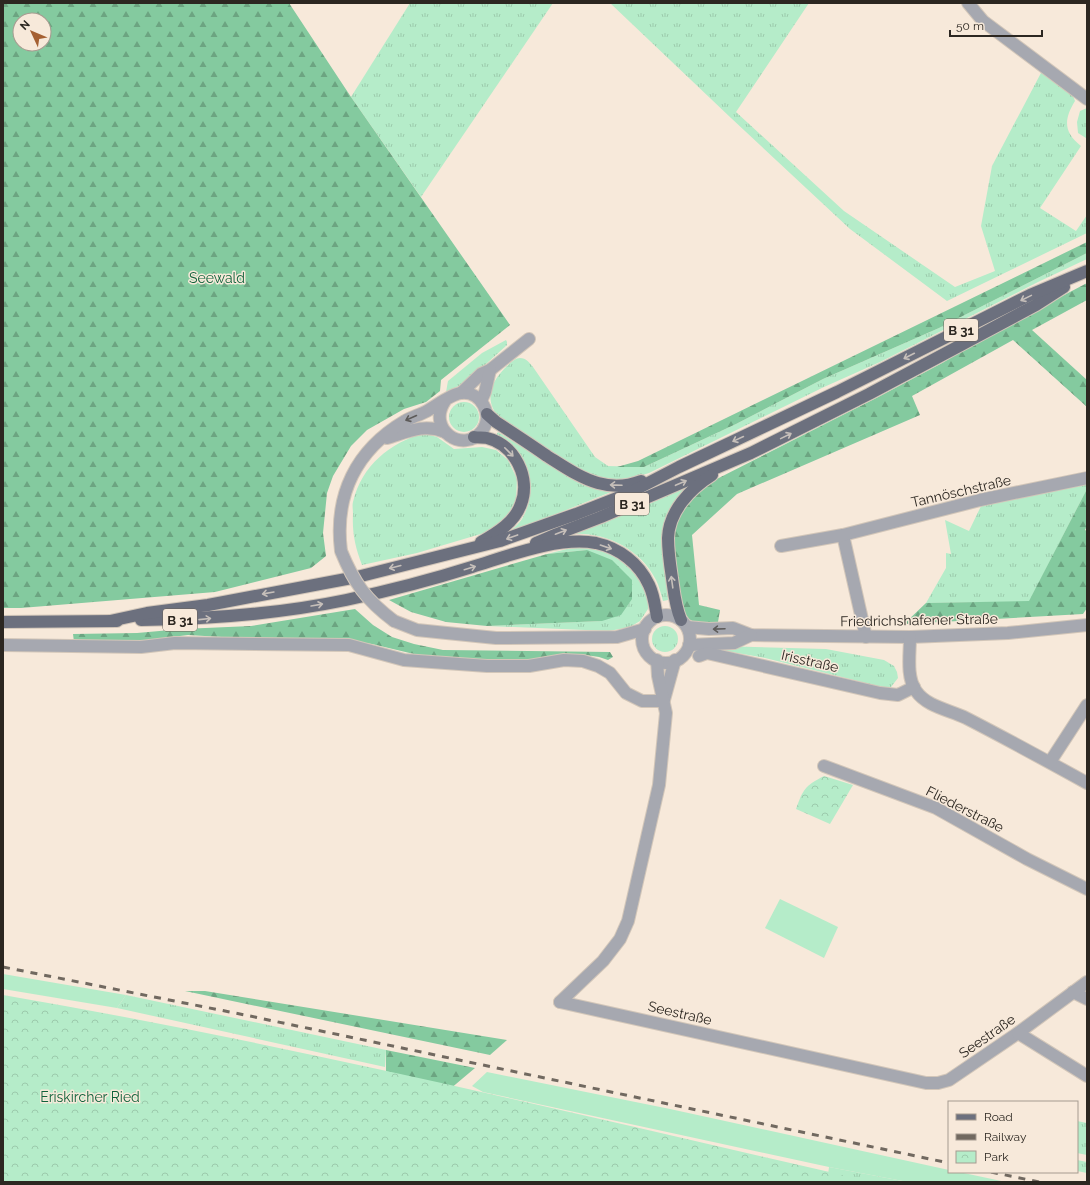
<svg xmlns="http://www.w3.org/2000/svg" width="1090" height="1185" viewBox="0 0 1090 1185" font-family="Raleway,sans-serif">
<defs>
<pattern id="grass-tufts" width="24" height="20" patternUnits="userSpaceOnUse"><rect width="24" height="20" fill="#b5ecc9"/><path d="M3 7l-1-3M5 7V3M7 7l1-3M15 17l-1-3M17 17v-4M19 17l1-3" fill="none" stroke="#9ccaac"/></pattern>
<pattern id="forest-firs" width="22" height="20" patternUnits="userSpaceOnUse"><rect width="22" height="20" fill="#84ca9f"/><path d="M5 1l3.5 6h-7zM16 11l3.5 6h-7z" fill="#6ca481"/></pattern>
<pattern id="park-crowns" width="20" height="18" patternUnits="userSpaceOnUse"><rect width="20" height="18" fill="#b5ecc9"/><path d="M2 6a3 3 0 1 1 6 0M12 15a3 3 0 1 1 6 0" fill="none" stroke="#9ccaac"/></pattern>
</defs>
<rect width="100%" height="100%" fill="#f7e9da"/>
<g fill="url(#grass-tufts)">
<polygon points="410,3 553,3 421,197 351,97"/>
<path d="M 610,3 L 809,3 L 736,112 L 844,211 L 955,287 L 995,271 L 981,226 L 992,166 L 1042,71 L 1073,96 L 1075,101 C 1064,119 1063,132 1081,146 L 1040,208 L 1076,231 L 1087,215 L 1087,233 L 947,301 L 850,229 L 731,118 Z"/>
<polygon points="1087,108 1087,138 1086,138 1078,133 1077,122 1080,111"/>
<path d="M 1087,253 L 1087,259 L 1038,282 L 880,362 L 824,387 L 649,473 L 636,477 L 608,481 L 589,475 L 570,465 L 501,420 C 484,402 489,384 505,368 C 509,364 515,358 520,358 C 526,358 530,363 533,367 L 595,457 L 608,466 L 644,467 L 736,424 L 823,379 L 939,328 Z"/>
<polygon points="506,340 507,342 507,345 465,383 446,392 448,381 482,353"/>
<circle cx="464" cy="417" r="15"/>
<path d="M 498,432 L 583,485 L 611,492 L 509,533 C 513,528 519,524 522,519 C 535,497 533,465 514,447 C 509,443 502,439 496,435 Z"/>
<path d="M 424,433 L 437,437 L 454,449 L 482,447 L 496,450 L 508,460 L 517,479 L 516,500 L 505,520 L 484,533 L 417,553 L 362,565 C 355,547 352,532 353,514 C 353,510 352,505 353,502 C 362,465 390,443 424,433 Z"/>
<polygon points="1087,481 1087,489 1029,602 926,603 946,568 946,553 951,554 945,520 969,531 982,504"/>
<path d="M 690,484 L 682,493 L 666,570 L 668,600 L 663,601 C 661,594 659,586 656,580 C 640,548 604,531 570,534 Z"/>
<polygon points="583,545 600,549 618,555 637,572 649,595 648,609 640,621 630,627 609,631 487,626 602,621 587,550 547,554"/>
<circle cx="665" cy="639" r="13"/>
<polygon points="716,646 826,649 884,660 894,666 897,672 898,678 891,687 884,689 862,682 765,658 715,649"/>
<polygon points="126,995 386,1050 385,1067 117,1008"/>
<polygon points="1077,1121 1087,1123 1087,1155 1077,1153"/>
<polygon points="1077,1160 1087,1162 1087,1173 1077,1171"/>
<polygon points="829,1167 908,1182 827,1182"/>
</g>
<g fill="url(#forest-firs)" fill-rule="evenodd">
<path d="M 3,3 L 289,3 L 351,97 L 510,325 L 441,380 L 440,391 L 426,402 L 404,409 L 367,430 L 351,446 L 333,476 L 327,493 L 323,533 L 326,556 L 311,568 L 215,592 L 21,608 L 3,608 ZM 20,20 L 44,20 L 44,44 L 20,44 Z"/>
<polygon points="1087,242 1087,253 939,328 823,379 736,424 644,467 617,467 638,461"/>
<polygon points="1087,283 1087,300 1032,330 1087,380 1087,407 1013,340 912,396 920,415 737,494 692,535 699,605 720,610 718,622 694,622 689,619 680,606 672,547 676,521 684,507 707,484 882,395 944,362 970,345"/>
<polygon points="1087,489 1087,526 1085,530 1087,531 1087,608 1083,614 904,624 926,603 1029,601"/>
<polygon points="587,550 612,560 632,580 632,599 621,615 602,621 487,626 446,622 411,612 389,600 547,554"/>
<polygon points="355,609 373,625 392,637 414,644 443,650 610,652 613,657 608,660 599,657 579,654 557,655 532,660 489,660 418,655 372,644 332,639 238,638 188,635 148,640 74,642 73,634 137,633 182,629 251,626"/>
<polygon points="185,991 205,991 507,1040 490,1055"/>
<polygon points="386,1050 475,1068 386,1143"/>
</g>
<g fill="url(#park-crowns)">
<path d="M 824,776 L 853,785 L 830,824 L 796,809 C 803,789 805,786 824,776 Z"/>
<path d="M 3,995 C 295,1045 584,1116 873,1182 L 3,1182 Z"/>
</g>
<g fill="#b5ecc9">
<polygon points="780,899 838,927 824,958 765,928"/>
<polygon points="3,974 126,995 117,1008 3,989"/>
<polygon points="487,1072 670,1109 949,1170 949,1172 959,1172 1006,1182 908,1182 829,1167 483,1092 472,1086"/>
</g>
<g fill="none" stroke-linecap="round" stroke-linejoin="round">
<g stroke="#d2c6b9" stroke-width="14">
<g id="minor">
<polyline points="968,3 983,21 1087,99"/>
<polyline points="461,393 481,374 490,370 529,339"/>
<polyline points="481,401 485,392 490,370"/>
<path d="M 387,438 C 407,432 424,423 445,432"/>
<polyline points="843,535 866,637"/>
<polyline points="781,546 843,535 980,500 1087,478"/>
<path d="M 341,551 C 334,495 356,450 405,421 C 411,417 420,415 427,411 C 436,406 451,394 461,393 C 481,391 494,415 482,431 C 463,455 426,429 445,401"/>
<circle cx="666" cy="639" r="24"/>
<polyline points="394,621 417,630 496,638 617,637 645,629"/>
<polyline points="687,627 709,629 733,628 751,635 910,637 1008,633 1087,625"/>
<path d="M 910,637 C 910,654 906,677 916,691 C 927,707 950,710 966,718 C 1007,739 1047,761 1087,783"/>
<polyline points="3,645 141,647 175,643 349,645 404,660 487,666 529,666 564,660 583,661 598,666 610,673 626,693 642,701 663,701"/>
<polyline points="689,645 734,643 751,635"/>
<polyline points="699,656 707,653 880,693 898,695 914,687"/>
<polyline points="664,700 675,660"/>
<polyline points="1050,762 1087,705"/>
<polyline points="824,766 936,808 1027,859 1087,889"/>
<polyline points="1073,992 1087,999"/>
<polyline points="560,1002 926,1083 938,1083 949,1080 1018,1033 1087,982"/>
<polyline points="560,1002 603,961 620,939 628,921 659,785 666,713 658,676 657,660"/>
<polyline points="1018,1033 1087,1076"/>
</g>
</g>
<g stroke="#d2c6b9" stroke-width="14">
<g id="major">
<path d="M 487,414 L 496,422 C 513,433 530,444 547,456 C 563,466 580,478 598,483 C 612,487 628,486 641,481"/>
<path d="M 474,437 C 478,438 483,437 487,438 C 515,445 531,478 521,504 C 515,522 497,533 481,542"/>
<polyline points="536,543 557,534 601,517 751,453 869,394 1036,305 1064,287"/>
<path d="M 141,620 C 210,619 279,614 346,600 C 388,591 431,580 472,567 C 508,556 558,536 596,543 C 619,548 639,563 649,585 C 654,595 655,606 657,617"/>
<path d="M 681,620 C 675,606 674,592 672,578 C 670,565 668,552 668,538 C 669,511 690,489 712,475"/>
<polyline points="110,621 147,613 208,605 357,577 500,541 576,514 627,494 679,467 837,392 1030,295 1087,271"/>
<polyline points="3,622 117,621"/>
</g>
</g>
<use href="#minor" stroke="#a6a8b0" stroke-width="12"/>
<use href="#major" stroke="#6c707e" stroke-width="12"/>
<g stroke="#716960" stroke-width="3" stroke-dasharray="7 7" stroke-linecap="butt">
<polyline points="3,967 245,1015 949,1163"/>
<polyline points="991,1172 1039,1182"/>
</g>
<g stroke="#d2c6b9" stroke-width="14" stroke-linecap="butt">
<path id="minor-bridge" d="M 341,551 C 354,583 366,600 394,621"/>
</g>
<use href="#minor-bridge" stroke="#a6a8b0" stroke-width="12"/>
</g>
<defs><path id="oneway-shaft" d="M-6 0H5M1.5-3L5.5 0L1.5 3" fill="none" stroke-width="1.6" stroke-linecap="round" stroke-linejoin="round"/></defs>
<g stroke="#c6bfba">
<use href="#oneway-shaft" transform="translate(1026 298) rotate(154)"/>
<use href="#oneway-shaft" transform="translate(909 356) rotate(153)"/>
<use href="#oneway-shaft" transform="translate(786 436) rotate(-26)"/>
<use href="#oneway-shaft" transform="translate(738 439) rotate(155)"/>
<use href="#oneway-shaft" transform="translate(509 452) rotate(45)"/>
<use href="#oneway-shaft" transform="translate(681 483) rotate(-23)"/>
<use href="#oneway-shaft" transform="translate(616 485) rotate(-178)"/>
<use href="#oneway-shaft" transform="translate(561 532) rotate(-21)"/>
<use href="#oneway-shaft" transform="translate(512 537) rotate(160)"/>
<use href="#oneway-shaft" transform="translate(606 547) rotate(19)"/>
<use href="#oneway-shaft" transform="translate(395 567) rotate(166)"/>
<use href="#oneway-shaft" transform="translate(470 568) rotate(-17)"/>
<use href="#oneway-shaft" transform="translate(672 582) rotate(-98)"/>
<use href="#oneway-shaft" transform="translate(268 593) rotate(170)"/>
<use href="#oneway-shaft" transform="translate(317 605) rotate(-10)"/>
<use href="#oneway-shaft" transform="translate(205 619) rotate(-6)"/>
</g>
<g stroke="#5d5b5a">
<use href="#oneway-shaft" transform="translate(411 418) rotate(156)"/>
<use href="#oneway-shaft" transform="translate(719 629) rotate(178)"/>
</g>
<g text-anchor="middle" dominant-baseline="central" stroke-width="3" stroke-linejoin="round" paint-order="stroke">
<g fill="#f7e9da" stroke="#696158" stroke-width="1">
<rect x="944" y="319" width="34" height="22" rx="3"/>
<rect x="615" y="493" width="34" height="22" rx="3"/>
<rect x="163" y="609" width="34" height="22" rx="3"/>
</g>
<g font-size="13" font-weight="bold" fill="#2c2721">
<text x="961" y="330">B 31</text>
<text x="632" y="504">B 31</text>
<text x="180" y="620">B 31</text>
</g>
<g font-size="14" fill="#0f623a" stroke="#f7e9da">
<text x="217" y="278">Seewald</text>
<text x="90" y="1097">Eriskircher Ried</text>
</g>
<g font-size="14" fill="#2c2721" stroke="#f7e9da">
<text transform="translate(961 491) rotate(-13)">Tannöschstraße</text>
<text transform="translate(919 620) rotate(-1)">Friedrichshafener Straße</text>
<text transform="translate(810 661) rotate(13)">Irisstraße</text>
<text transform="translate(965 809) rotate(27)">Fliederstraße</text>
<text transform="translate(680 1013) rotate(13)">Seestraße</text>
<text transform="translate(987 1036) rotate(-35)">Seestraße</text>
</g>
</g>
<rect width="1090" height="1185" fill="none" stroke="#2c2721" stroke-width="8"/>
<rect x="948" y="1101" width="130" height="72" fill="#f7e9da" stroke="#a69b90"/>
<rect x="956" y="1114" width="20" height="6" fill="#6c707e" stroke="#a69b90"/>
<text x="984" y="1121" font-size="12" fill="#2c2721">Road</text>
<rect x="956" y="1134" width="20" height="6" fill="#716960" stroke="#a69b90"/>
<text x="984" y="1141" font-size="12" fill="#2c2721">Railway</text>
<rect x="956" y="1151" width="20" height="12" fill="url(#park-crowns)" stroke="#a69b90"/>
<text x="984" y="1161" font-size="12" fill="#2c2721">Park</text>
<g transform="translate(32 32) rotate(314)"><circle r="19" fill="#f7e9da" stroke="#a69b90"/>
<path d="M0-3L7 15L0 10L-7 15Z" fill="#a56032"/>
<text y="-6" font-size="11" font-weight="bold" text-anchor="middle" fill="#2c2721">N</text>
</g>
<path d="M950 30v6h92v-6" fill="none" stroke="#2c2721" stroke-width="2"/>
<text x="956" y="30" font-size="12" fill="#2c2721" stroke="#f7e9da" stroke-width="3" paint-order="stroke">50 m</text>
</svg>
